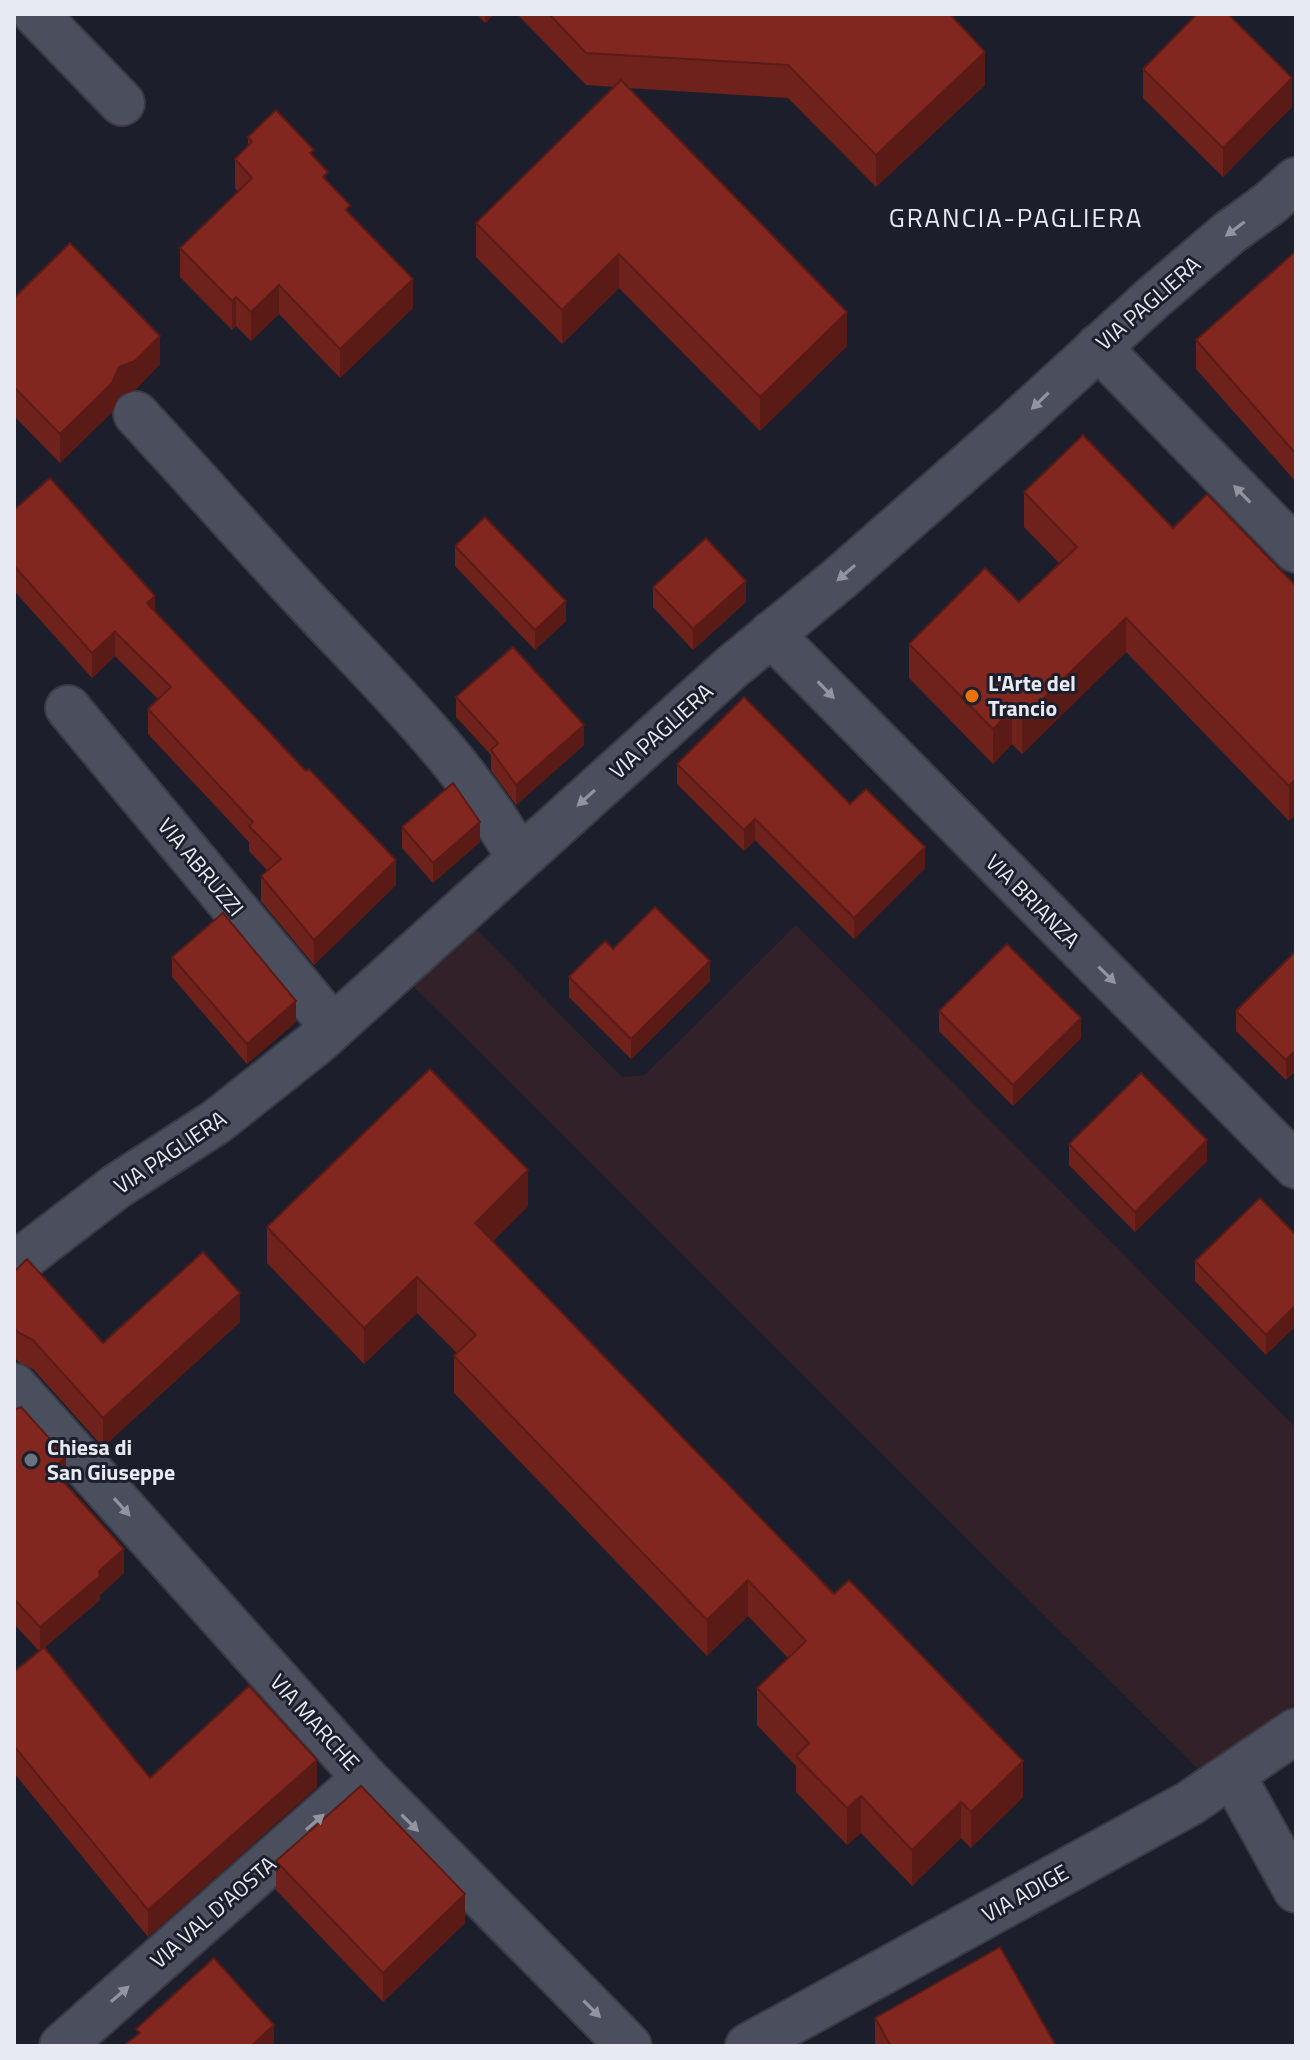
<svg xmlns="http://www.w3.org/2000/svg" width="1310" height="2060" viewBox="0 0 1310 2060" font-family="'Titillium Web',sans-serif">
<rect width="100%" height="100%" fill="#1c1e2b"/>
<polygon fill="#322129" points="467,920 622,1077 645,1075 796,925 1296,1428 1296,1716 1208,1779 406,979"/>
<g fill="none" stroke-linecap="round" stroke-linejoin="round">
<g stroke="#383a44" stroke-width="48">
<g id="minor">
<polyline points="36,14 122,103"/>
<polyline points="1098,347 1296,550"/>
<path d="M 136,414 C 199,482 260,552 324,620 C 394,694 470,769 519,858"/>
<polyline points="771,634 1296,1166"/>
<polyline points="68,708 333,1027"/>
<polyline points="14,1265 117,1186 216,1122 317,1042 732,667 839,579 1014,425 1154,297 1229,233 1269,204 1296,180"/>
<polyline points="14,1386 365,1778 629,2046"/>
<polyline points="1233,1776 1296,1890"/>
<polyline points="62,2046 365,1778"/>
<polyline points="748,2046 1190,1803 1296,1731"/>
</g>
</g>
<use href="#minor" stroke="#4b4e5d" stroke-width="44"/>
</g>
<g fill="#6f221c">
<polygon points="477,14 494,14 485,23"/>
<polygon points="517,14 950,14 985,85 876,187 788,98 628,88 847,346 760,431 619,288 562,344 476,257 476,223 614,87 586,85"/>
<polygon points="1143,69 1292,107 1223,177 1143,98"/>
<polygon points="248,137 314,157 328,182 413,308 340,378 279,314 251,341 236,326 232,330 180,277 180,248 238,192 235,188 235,159 248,146"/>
<polygon points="1296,251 1296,482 1196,369 1196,340"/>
<polygon points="14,298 160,364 135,390 119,396 112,412 60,463 14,416"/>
<polygon points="1024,492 1173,528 1296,586 1289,821 1126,652 1022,754 1012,744 993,764 909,678 909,644 1019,602 1059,563 1024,527"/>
<polygon points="14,510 155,611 396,885 314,965 261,901 261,876 267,870 249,851 249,842 148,734 148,709 158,699 115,656 92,678 16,593 14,595"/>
<polygon points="455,546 566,621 535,650 455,566"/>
<polygon points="653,587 746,602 693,650 653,607"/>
<polygon points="456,697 584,745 516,805 491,770 491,755 456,717"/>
<polygon points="677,764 850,804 925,868 854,939 755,840 744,851 677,784"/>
<polygon points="402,827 480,842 433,883 402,848"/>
<polygon points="1296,951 1296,1070 1286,1080 1236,1031 1236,1011"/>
<polygon points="172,957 296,1022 247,1064 172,977"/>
<polygon points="569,977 710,981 631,1059 569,997"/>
<polygon points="939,1011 1081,1038 1013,1106 939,1031"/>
<polygon points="1069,1144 1207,1161 1135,1232 1069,1165"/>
<polygon points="528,1206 493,1241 1023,1797 971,1848 961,1838 912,1886 861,1833 847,1845 796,1792 796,1766 757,1725 757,1688 788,1658 748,1616 707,1656 454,1393 454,1356 457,1353 417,1313 364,1364 267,1263 267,1227"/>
<polygon points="1296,1235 1266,1355 1195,1281 1195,1261"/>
<polygon points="14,1272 103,1343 240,1322 103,1447 33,1369 19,1362 14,1357"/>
<polygon points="14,1410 66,1481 64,1482 124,1573 100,1595 100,1600 44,1648 150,1778 317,1787 148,1937 14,1773 14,1672 39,1651 14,1624"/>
<polygon points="276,1861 465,1923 383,2002 276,1890"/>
<polygon points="875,2018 1056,2046 875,2046"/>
</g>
<g fill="#5a1b16">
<polygon points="485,14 494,14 485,23"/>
<polygon points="985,52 985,85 876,187 876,155"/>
<polygon points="1292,78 1292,107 1223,177 1223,148"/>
<polygon points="619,254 619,288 562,344 562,310"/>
<polygon points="413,279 413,308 340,378 340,349"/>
<polygon points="279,285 279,314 251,341 251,312"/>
<polygon points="236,297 236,326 232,330 232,301"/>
<polygon points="847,312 847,346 760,431 760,397"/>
<polygon points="160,336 160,364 135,390 119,396 112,412 60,463 60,434 119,367"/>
<polygon points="16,568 16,593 14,595 14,570"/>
<polygon points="746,581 746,602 693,650 693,629"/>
<polygon points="155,596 155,621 147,603"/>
<polygon points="566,601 566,621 535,650 535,630"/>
<polygon points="1126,618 1126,652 1022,754 1022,719"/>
<polygon points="115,632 115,656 92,678 92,653"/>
<polygon points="16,690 16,715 14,716 14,691"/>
<polygon points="1012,710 1012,744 993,764 993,729"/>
<polygon points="584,725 584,745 516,805 516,785"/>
<polygon points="1296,779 1296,814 1289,821 1289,786"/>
<polygon points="755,819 755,840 744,851 744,830"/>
<polygon points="480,822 480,842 433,883 433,863"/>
<polygon points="925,847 925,868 854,939 854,918"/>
<polygon points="396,860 396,885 314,965 314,940"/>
<polygon points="710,961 710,981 631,1059 631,1039"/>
<polygon points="296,1001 296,1022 247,1064 247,1044"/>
<polygon points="1081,1018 1081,1038 1013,1106 1013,1085"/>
<polygon points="1296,1050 1296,1070 1286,1080 1286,1060"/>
<polygon points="1207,1140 1207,1161 1135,1232 1135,1212"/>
<polygon points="528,1170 528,1206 475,1259 475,1223"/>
<polygon points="417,1277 417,1313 364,1364 364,1328"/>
<polygon points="240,1293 240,1322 103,1447 103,1418"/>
<polygon points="1296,1305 1296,1326 1266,1355 1266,1335"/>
<polygon points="66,1457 66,1481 52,1493 52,1469"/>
<polygon points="124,1549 124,1573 100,1595 100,1600 40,1651 40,1627"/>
<polygon points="748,1580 748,1616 707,1656 707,1620"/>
<polygon points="317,1760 317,1787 148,1937 148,1910"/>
<polygon points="1023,1761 1023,1797 971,1848 971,1812"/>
<polygon points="861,1796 861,1833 847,1845 847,1808"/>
<polygon points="961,1802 961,1838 912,1886 912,1850"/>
<polygon points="465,1894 465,1923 383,2002 383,1973"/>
<polygon points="274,2025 274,2045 273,2046 251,2046"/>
</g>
<g fill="#812720" stroke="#5a1b16" stroke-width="2">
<polygon points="549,14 950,14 985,52 876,155 788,65 586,53"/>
<polygon points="1197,14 1228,14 1292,78 1223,148 1143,69"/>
<polygon points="621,80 847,312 760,397 619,254 562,310 476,223"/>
<polygon points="276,110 314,150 310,153 328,172 323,177 350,205 346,210 413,279 340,349 279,285 251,312 236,297 232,301 180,248 252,178 235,159 252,142 248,137"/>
<polygon points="70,243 160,336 135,361 119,367 112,383 60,434 14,387 14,298"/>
<polygon points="1296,251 1296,454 1196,340"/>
<polygon points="1083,435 1173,528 1207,494 1296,586 1296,779 1289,786 1126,618 1022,719 1012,710 993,729 909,644 985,568 1019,602 1077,547 1024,492"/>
<polygon points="50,478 155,596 147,603 306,771 309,769 396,860 314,940 261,876 281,859 249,826 253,822 148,709 171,687 115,632 92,653 16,568 14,570 14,510"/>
<polygon points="485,517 566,601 535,630 455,546"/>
<polygon points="706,538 746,581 693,629 653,587"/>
<polygon points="513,647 584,725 516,785 491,750 498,743 456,697"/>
<polygon points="744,697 850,804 866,789 925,847 854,918 755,819 744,830 677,764"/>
<polygon points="453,783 480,822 433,863 402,827"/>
<polygon points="655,907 710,961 631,1039 569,977 605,941 613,949"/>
<polygon points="223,913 296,1001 247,1044 172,957"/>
<polygon points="1007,944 1081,1018 1013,1085 939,1011"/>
<polygon points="1296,951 1296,1050 1286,1060 1236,1011"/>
<polygon points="430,1069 528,1170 475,1223 834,1594 849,1580 1023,1761 971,1812 961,1802 912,1850 861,1796 847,1808 796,1756 809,1743 757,1688 806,1641 748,1580 707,1620 454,1356 476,1335 417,1277 364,1328 267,1227"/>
<polygon points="1141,1073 1207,1140 1135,1212 1069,1144"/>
<polygon points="1260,1198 1296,1235 1296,1305 1266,1335 1195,1261"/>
<polygon points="203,1252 240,1293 103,1418 33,1340 19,1333 14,1328 14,1272 27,1259 103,1343"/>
<polygon points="21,1407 66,1457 52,1469 124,1549 99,1571 100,1576 40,1627 14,1599 14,1410"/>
<polygon points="44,1647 150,1778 249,1686 317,1760 148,1910 14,1746 14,1672"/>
<polygon points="361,1786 465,1894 383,1973 276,1861"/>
<polygon points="1000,1947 1056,2046 891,2046 875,2018"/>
<polygon points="214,1958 274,2025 251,2046 123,2046 140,2033 136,2029"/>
</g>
<defs><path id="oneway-solid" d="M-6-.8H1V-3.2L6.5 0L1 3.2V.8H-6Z" transform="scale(2)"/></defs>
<g fill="#9294a0">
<use href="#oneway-solid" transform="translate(1235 229) rotate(143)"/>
<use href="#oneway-solid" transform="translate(1040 401) rotate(136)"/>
<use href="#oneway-solid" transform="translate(1242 494) rotate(-134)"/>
<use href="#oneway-solid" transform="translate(846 573) rotate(139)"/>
<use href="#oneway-solid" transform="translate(826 690) rotate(46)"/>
<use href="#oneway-solid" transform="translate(586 798) rotate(138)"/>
<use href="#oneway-solid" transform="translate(1107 975) rotate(45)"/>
<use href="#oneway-solid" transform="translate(122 1507) rotate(48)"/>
<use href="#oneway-solid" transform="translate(315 1822) rotate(-41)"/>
<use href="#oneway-solid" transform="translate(410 1823) rotate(45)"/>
<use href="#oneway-solid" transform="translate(120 1994) rotate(-41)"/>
<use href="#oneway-solid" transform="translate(592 2009) rotate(45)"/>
</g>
<circle fill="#e8710a" stroke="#1c1e2b" stroke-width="3" cx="972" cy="696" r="8"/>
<circle fill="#6b7280" stroke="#1c1e2b" stroke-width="3" cx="31" cy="1460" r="8"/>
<g text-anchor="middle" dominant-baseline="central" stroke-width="6" stroke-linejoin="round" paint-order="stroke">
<g font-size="22" fill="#e8eaf3" stroke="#1c1e2b">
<text transform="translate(1148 303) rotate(-41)">VIA PAGLIERA</text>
<text transform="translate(661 731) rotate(-42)">VIA PAGLIERA</text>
<text transform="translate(201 867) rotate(50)">VIA ABRUZZI</text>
<text transform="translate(1033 901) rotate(45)">VIA BRIANZA</text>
<text transform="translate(170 1152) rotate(-34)">VIA PAGLIERA</text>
<text transform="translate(315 1722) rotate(48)">VIA MARCHE</text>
<text transform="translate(1025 1893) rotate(-29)">VIA ADIGE</text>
<text transform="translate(213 1912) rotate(-41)">VIA VAL D'AOSTA</text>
</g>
<g font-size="22" font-weight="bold" fill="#e8eaf3" stroke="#1c1e2b" text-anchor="start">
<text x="988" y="683">L'Arte del<tspan x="988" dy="25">Trancio</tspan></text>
<text x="47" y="1447">Chiesa di<tspan x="47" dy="25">San Giuseppe</tspan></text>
</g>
<g font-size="26" letter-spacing="2" fill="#e8eaf3" stroke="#1c1e2b">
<text x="1016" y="217">GRANCIA-PAGLIERA</text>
</g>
</g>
<rect width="1310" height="2060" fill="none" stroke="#e8eaf3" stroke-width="32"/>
</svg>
